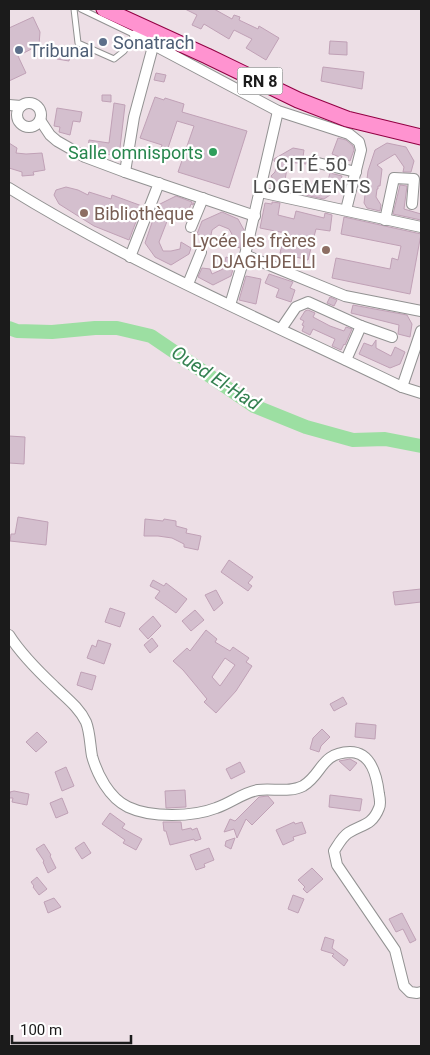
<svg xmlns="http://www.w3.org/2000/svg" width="430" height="1055" viewBox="0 0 430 1055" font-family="Roboto,sans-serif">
<rect width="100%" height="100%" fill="#eddfe6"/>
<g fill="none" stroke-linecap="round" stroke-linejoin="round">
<polyline stroke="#9cdfa2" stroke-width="14" points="9,328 17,331 52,332 95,328 117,328 151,336 254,406 306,427 353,440 385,439 421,446"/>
</g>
<g fill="#d4bfce" stroke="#c0a1b6" fill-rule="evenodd">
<polygon points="185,9 214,9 232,19 234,15 240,17 239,20 258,29 259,26 279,38 266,60 246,48 252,39 234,30 229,39 204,24 201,29 192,25 197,15"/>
<polygon points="33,17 40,32 39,45 18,56 26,73 9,81 9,28"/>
<polygon points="330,41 347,42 347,55 329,54"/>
<polygon points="59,52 70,54 69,61 57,59"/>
<polygon points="323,67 364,72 362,89 321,81"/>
<polygon points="156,73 166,75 164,82 154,80"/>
<polygon points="102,95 111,95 111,102 102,101"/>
<polygon points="155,97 164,100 165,98 184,104 182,112 247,131 229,188 178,172 194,126 177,121 164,160 157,158 162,145 140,138"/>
<polygon points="114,103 125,105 120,148 113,148 112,155 92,152 92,148 88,148 89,140 109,143"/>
<polygon points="57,108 82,112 80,122 73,121 70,135 59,132 60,127 54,126"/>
<polygon points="338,138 346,140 353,146 354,150 350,161 332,154"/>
<polygon points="9,143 17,148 16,153 26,154 42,153 45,170 33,172 34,175 22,176 22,172 9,168"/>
<polygon points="387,143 406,147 414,161 411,172 403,172 404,167 395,154 377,165 382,169 380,186 378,186 378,189 377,189 376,197 381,205 380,211 367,208 364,203 368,171 375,150"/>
<polygon points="293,148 304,150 303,157 307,157 306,164 288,162 285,180 309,186 323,187 327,184 330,173 342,176 339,189 324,199 281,190 271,176 275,172 277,163 274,161 274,159"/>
<polygon points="400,185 407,186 404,209 421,214 421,220 393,214"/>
<polygon points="66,187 78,190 88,195 89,192 111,199 112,195 142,206 129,240 94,226 59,204 54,195 56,190"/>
<polygon points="176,196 192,202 191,203 194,203 193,205 191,204 188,212 180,208 171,211 159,242 163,251 171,251 180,249 181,242 191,248 189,254 171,265 155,257 145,243 158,205"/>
<polygon points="272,202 280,203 278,215 294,219 296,211 324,218 325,213 332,215 330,231 316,229 308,260 280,253 285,233 260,228 265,203 272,204"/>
<polygon points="222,212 238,219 244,230 240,248 231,245 233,236 229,229 219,225 212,230 210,240 197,234 202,221"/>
<polygon points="344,217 421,234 410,294 332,278 336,258 390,269 392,258 398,260 401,246 341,234"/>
<polygon points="226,257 236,260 231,276 213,285 198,277 202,268 210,269 212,274 223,269"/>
<polygon points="269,274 293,282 290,288 295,290 291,302 276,297 279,289 265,283"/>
<polygon points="246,276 261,279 256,304 239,300"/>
<polygon points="330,297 337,300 334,306 327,303"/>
<polygon points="353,305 407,315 412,324 410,337 398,334 399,325 351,313"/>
<polygon points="308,310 315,313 313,317 330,326 344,331 346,327 352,329 345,345 344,344 341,350 332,346 335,339 313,329 310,335 302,331 304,326 302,325 304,321 300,319 305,311"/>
<polygon points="376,340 376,348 391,356 395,347 405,352 400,364 390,368 359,354 364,343 372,346"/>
<polygon points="9,436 25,437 24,464 9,463"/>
<polygon points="18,517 48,522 46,545 10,541 11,534 15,534"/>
<polygon points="145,519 163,521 164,519 176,521 176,526 187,529 186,533 201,536 198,550 184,547 184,544 172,538 158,536 144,536"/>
<polygon points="229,560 253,577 248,583 252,586 248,591 221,572"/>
<polygon points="153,580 164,586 166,583 187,599 176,613 155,598 160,591 150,586"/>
<polygon points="421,589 421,602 395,605 393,592"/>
<polygon points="216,590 223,603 214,611 205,595"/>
<polygon points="110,608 125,613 120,627 105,622"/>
<polygon points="195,610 204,620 191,631 182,621"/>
<polygon points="153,616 161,626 148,639 139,629"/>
<path d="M 206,630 L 217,639 L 215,642 L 230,651 L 233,647 L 249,658 L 246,662 L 252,666 L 236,691 L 216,713 L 204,702 L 207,699 L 183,670 L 173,661 L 187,648 L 190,651 ZM 225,658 L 235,665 L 220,686 L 212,677 Z"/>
<polygon points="152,638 158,646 150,653 144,645"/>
<polygon points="98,640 111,644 104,664 87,658 92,645 96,647"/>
<polygon points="81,672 96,676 92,690 77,685"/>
<polygon points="343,697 347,704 334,711 330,704"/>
<polygon points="356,723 376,725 375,739 355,737"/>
<polygon points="322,729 330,737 321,746 319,752 310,749 313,738"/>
<polygon points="37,732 47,742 36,752 26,742"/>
<polygon points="350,759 357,763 350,771 339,761"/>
<polygon points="240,762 245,772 231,779 226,769"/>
<polygon points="66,767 74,786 62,791 55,772"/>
<polygon points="185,790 186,807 166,808 165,791"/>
<polygon points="14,791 29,794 27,805 12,802 13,798 9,798 10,792"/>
<polygon points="330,795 362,799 360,811 329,807"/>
<polygon points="268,796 274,803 252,825 246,819 237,838 234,829 224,832 230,819 235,821 259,797"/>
<polygon points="62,798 68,813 56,818 50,803"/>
<polygon points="110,813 125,824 122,828 142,839 136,850 123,843 125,840 102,824"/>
<polygon points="163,822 181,822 182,830 191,828 192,830 197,828 201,839 195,841 194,839 170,845 166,831 164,831"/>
<polygon points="294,822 295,824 302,822 306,833 293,837 294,840 283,845 276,830"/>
<polygon points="235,838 231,849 225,846 226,841"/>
<polygon points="84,842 91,853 82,859 75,848"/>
<polygon points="44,844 51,855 50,856 56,868 48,873 43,862 44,861 36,849"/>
<polygon points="209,848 214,860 204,864 205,867 196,870 190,855"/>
<polygon points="312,868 323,879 307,893 303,889 305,887 298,880"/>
<polygon points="37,877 47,889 39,895 33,887 34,886 31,882"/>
<polygon points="293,895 304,899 298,913 288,909"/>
<polygon points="54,898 61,907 48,913 44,902"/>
<polygon points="402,913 416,940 410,943 403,929 396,932 389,919"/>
<polygon points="325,937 334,940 332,948 348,960 344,966 332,956 334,954 321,950"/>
</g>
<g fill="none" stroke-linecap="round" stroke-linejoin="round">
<g stroke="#929292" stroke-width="7">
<g id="service">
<polyline points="74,9 78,43 114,59 124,51 136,35"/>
<polyline points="81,9 135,35"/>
</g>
</g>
<g stroke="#929292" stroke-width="12">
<g id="minor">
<polyline points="135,35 278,111 349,134 359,142 361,150 346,210"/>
<circle cx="29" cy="115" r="12"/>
<polyline points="9,105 21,106"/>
<polyline points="40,120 50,135 57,141 85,157 125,172 255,216"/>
<polyline points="318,163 356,172"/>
<polyline points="125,172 134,117 155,39"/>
<path d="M 9,188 C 133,265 270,323 402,387 L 421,393"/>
<polyline points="260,192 421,227"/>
<polyline points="385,220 394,178 414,179 412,204"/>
<polyline points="191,227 203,198"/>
<polyline points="245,255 345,296 421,311"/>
<polyline points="130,257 159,183"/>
<polyline points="188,284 201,252"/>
<polyline points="230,305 245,255 278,111"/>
<polyline points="281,329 296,307 308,302 361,326 392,337"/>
<polyline points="346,360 361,326"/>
<polyline points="402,387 421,331"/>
<path d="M 9,635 C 21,654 37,670 54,686 C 65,697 79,707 86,722 C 90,732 90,745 92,756 C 97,774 109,798 128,807 C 151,818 193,817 216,808 C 231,803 242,793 258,790 C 272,788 290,793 303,786 C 323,774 320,753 350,752 C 372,752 377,777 379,794 C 380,799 381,804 379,808 C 372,826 362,824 348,833 C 342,837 338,845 334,851 L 337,865 L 395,950 L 404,986 L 410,992 L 417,993 L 421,992"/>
</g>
</g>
<g stroke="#920043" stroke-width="17">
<polyline id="primary" points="104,9 207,56 298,100 347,119 421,137"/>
</g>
<use href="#service" stroke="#fff" stroke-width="5"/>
<use href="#minor" stroke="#fff" stroke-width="10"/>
<use href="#primary" stroke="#ff93d0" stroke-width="15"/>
</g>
<g fill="#5c6f8a" stroke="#fff" stroke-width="2">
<circle cx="103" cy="42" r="5"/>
<circle cx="19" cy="50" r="5"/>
</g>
<circle fill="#2e9e5b" stroke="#fff" stroke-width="2" cx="213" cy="152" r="5"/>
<g fill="#8d6e63" stroke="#fff" stroke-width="2">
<circle cx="84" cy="213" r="5"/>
<circle cx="326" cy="250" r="5"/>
</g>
<g text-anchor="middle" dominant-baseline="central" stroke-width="4.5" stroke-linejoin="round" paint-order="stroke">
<rect fill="#fff" stroke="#5f5f5f" stroke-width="1" x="237.5" y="67.5" width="45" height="27" rx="4"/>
<g font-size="16" font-weight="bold" fill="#1b1b1b">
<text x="260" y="81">RN 8</text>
</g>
<g font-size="18" fill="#4e5e75" stroke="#fff" text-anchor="start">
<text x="113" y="42">Sonatrach</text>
<text x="29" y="50">Tribunal</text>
</g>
<g font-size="18" fill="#27864d" stroke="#fff" text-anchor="end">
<text x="203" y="152">Salle omnisports</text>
</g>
<g font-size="18" fill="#785e54" stroke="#fff" text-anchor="start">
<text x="94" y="213">Bibliothèque</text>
<text x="316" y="240" text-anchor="end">Lycée les frères<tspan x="316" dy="21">DJAGHDELLI</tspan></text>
</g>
<g font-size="19" letter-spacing="1" fill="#4e4e4e" stroke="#fff">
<text x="312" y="164">CITÉ 50<tspan x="312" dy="22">LOGEMENTS</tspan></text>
</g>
<g font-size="19" font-style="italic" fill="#338050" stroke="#fff">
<text transform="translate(216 378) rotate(33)">Oued El-Had</text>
</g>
</g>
<rect width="430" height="1055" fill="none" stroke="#1b1b1b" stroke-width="20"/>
<path d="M12 1035v8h119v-8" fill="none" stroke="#1b1b1b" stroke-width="2.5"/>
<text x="20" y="1035" font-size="15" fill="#1b1b1b" stroke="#ffffff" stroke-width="4" paint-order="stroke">100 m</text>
</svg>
